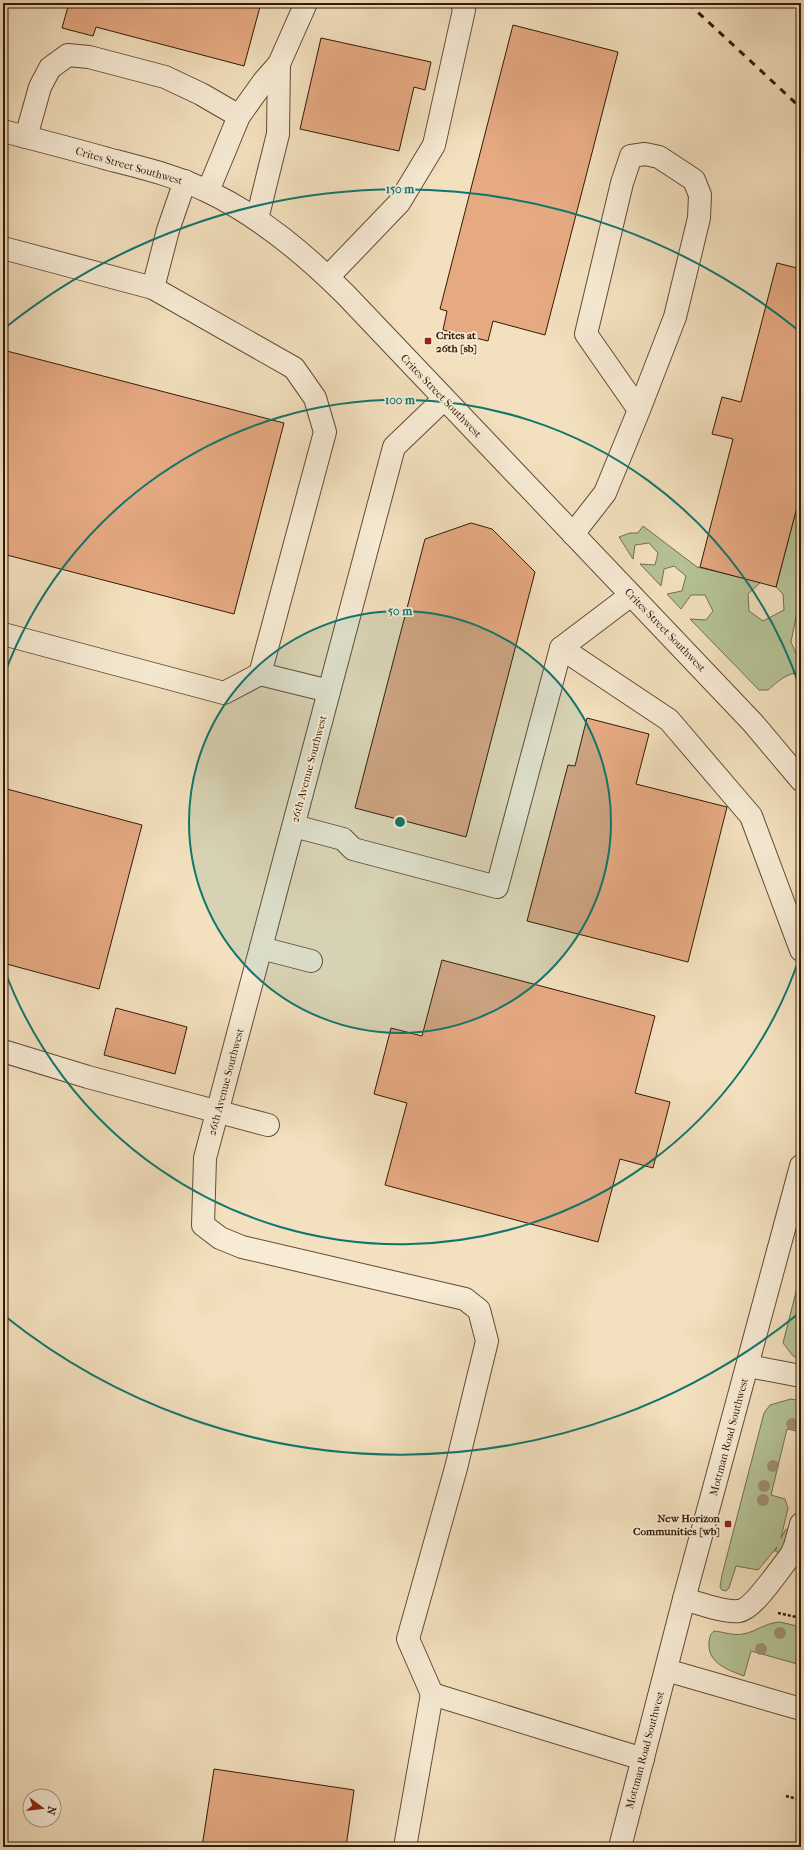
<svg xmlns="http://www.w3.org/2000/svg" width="804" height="1850" viewBox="0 0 804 1850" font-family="'IM FELL French Canon',serif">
<rect width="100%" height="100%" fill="#f3e0be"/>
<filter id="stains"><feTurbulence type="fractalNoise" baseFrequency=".005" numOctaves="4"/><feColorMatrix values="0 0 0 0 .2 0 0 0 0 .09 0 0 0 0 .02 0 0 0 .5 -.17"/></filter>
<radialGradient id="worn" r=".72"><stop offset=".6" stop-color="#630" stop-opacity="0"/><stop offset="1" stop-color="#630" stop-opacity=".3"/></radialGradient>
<g fill="#b5c396" stroke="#746e4e">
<path d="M 801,492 L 801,592 L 791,642 L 797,656 L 801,659 L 801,672 C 787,673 778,681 768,690 L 759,690 L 690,619 L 706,620 L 713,611 L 705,595 L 691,595 L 681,609 L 667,594 L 682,591 L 686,576 L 674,566 L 664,569 L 661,586 L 640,564 L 655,565 L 658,553 L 649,543 L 635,545 L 633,559 L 619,537 L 630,533 L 638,533 L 643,526 L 697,567 L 761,582 L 748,594 L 749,611 L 763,621 L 784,610 L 783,594 L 776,587 Z"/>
<polygon points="801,1272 801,1360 793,1356 783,1343"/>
<polygon points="791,1399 801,1401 801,1432 787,1429 771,1495 785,1499 788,1508 781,1538 786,1529 801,1536 801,1560 800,1562 775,1551 777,1547 758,1570 736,1566 729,1588 726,1591 722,1590 720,1587 722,1575 764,1413 770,1405"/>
<path d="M 780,1622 L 801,1627 L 801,1665 L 751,1651 L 744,1676 C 728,1670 707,1663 709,1642 C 710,1637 710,1634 714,1631 C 724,1632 734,1636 743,1634 C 756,1632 764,1623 780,1622 Z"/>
</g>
<g fill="#e6aa83" stroke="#341905">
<polygon points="69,3 261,3 244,66 96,27 93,36 62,28"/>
<polygon points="513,25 618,52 545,335 493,321 488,341 443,330 447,311 440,309"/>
<polygon points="321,38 431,62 425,90 414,87 399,151 300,129"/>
<polygon points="777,263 801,269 801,492 776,587 700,567 733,439 712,434 722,397 741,402"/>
<polygon points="3,350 284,423 234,614 3,554"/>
<polygon points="471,523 492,529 535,572 466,837 355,808 425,539"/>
<polygon points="587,718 649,734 636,784 727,807 688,962 527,921 568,765 575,766"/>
<polygon points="3,788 142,825 99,989 3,963"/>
<polygon points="442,960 655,1016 635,1093 670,1102 653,1168 620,1159 598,1242 385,1185 407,1103 374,1094 391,1028 422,1036"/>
<polygon points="116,1008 187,1027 175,1074 104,1055"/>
<polygon points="214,1769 354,1790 346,1847 202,1847"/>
<polygon points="801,1817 801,1836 796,1835"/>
</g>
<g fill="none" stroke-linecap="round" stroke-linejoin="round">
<g stroke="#644b33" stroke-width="24">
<g id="minor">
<path d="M 3,131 C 38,140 73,149 108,159 C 143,168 177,176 209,192 C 261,217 305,254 346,295 L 753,723 L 801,780"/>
<polyline points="26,137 40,87 50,68 68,55 89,57 165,77 201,94 239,116"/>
<polyline points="185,181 168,230 153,288 294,368 315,398 325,432 260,674 329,691"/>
<polyline points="208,191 239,116 264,81 279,64 306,3"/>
<polyline points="257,219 278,134 279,64"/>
<polyline points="3,248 153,288"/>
<polyline points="328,277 399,203 434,145 464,10 462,3"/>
<polyline points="573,534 605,493 639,410 675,317 699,218 700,195 694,180 659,157 645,154 631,156 622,183 586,334 639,410"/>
<polyline points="3,634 224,693 260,674"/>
<polyline points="561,648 669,720 751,816 801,950"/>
<polyline points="294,826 343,839 353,849 497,887 561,648 631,595"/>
<polyline points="261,948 311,961"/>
<polyline points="3,1051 88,1077 268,1125"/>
<polyline points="748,1366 801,1376"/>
<path d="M 684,1599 C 699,1603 724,1613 739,1611 C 754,1609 780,1568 791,1555 L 795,1546 L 801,1524"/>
<polyline points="666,1670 801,1709"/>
<polyline points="432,1694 408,1639 456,1468 487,1341 479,1310 465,1299 242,1247 220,1238 203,1225 205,1158 394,447 444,399"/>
<polyline points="405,1847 432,1694 643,1759"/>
<polyline points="620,1847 684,1599 801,1166"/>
</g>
</g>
<g stroke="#341905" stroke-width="2.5" stroke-dasharray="3 2" stroke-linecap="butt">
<polyline points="778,1613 801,1618"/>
<polyline points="786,1796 801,1800"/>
</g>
<use href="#minor" stroke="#f7ebd5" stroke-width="22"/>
<polyline stroke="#341905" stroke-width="3" stroke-dasharray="7 7" stroke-linecap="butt" points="688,3 801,108"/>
</g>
<g fill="#9f8f70">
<circle cx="792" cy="1424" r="6"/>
<circle cx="773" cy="1466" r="6"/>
<circle cx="764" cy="1486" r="6"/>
<circle cx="763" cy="1500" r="6"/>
<circle cx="780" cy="1633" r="6"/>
<circle cx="761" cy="1649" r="6"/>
</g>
<circle cx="400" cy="822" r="211" fill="#0f766e" fill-opacity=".12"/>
<g fill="none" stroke="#0f766e" stroke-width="2">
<circle cx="400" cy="822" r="211"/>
<path d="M800 956A422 422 0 0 1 3 966M3 678A422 422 0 0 1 800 688"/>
<path d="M798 1314A633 633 0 0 1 6 1317M6 327A633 633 0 0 1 798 330"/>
</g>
<g fill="#8f2418" stroke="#f7ebd5" stroke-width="1.5">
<rect x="424" y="337" width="8" height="8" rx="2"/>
<rect x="724" y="1520" width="8" height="8" rx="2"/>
</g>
<g text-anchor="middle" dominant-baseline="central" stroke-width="3.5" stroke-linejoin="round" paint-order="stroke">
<g font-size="11" fill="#341905" stroke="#f7ebd5">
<text transform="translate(129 166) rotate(16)">Crites Street Southwest</text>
<text transform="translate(441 396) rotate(46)">Crites Street Southwest</text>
<text transform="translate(665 630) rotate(46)">Crites Street Southwest</text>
<text transform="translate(309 769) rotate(-75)">26th Avenue Southwest</text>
<text transform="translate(226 1082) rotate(-75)">26th Avenue Southwest</text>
<text transform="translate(729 1437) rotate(-75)">Mottman Road Southwest</text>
<text transform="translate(645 1750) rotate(-75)">Mottman Road Southwest</text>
</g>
<g font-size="11" font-weight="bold" fill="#341905" stroke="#f7ebd5" text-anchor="start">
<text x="436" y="335">Crites at<tspan x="436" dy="13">26th [sb]</tspan></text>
<text x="720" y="1518" text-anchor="end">New Horizon<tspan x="720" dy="13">Communities [wb]</tspan></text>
</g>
</g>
<circle cx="400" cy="822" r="6" fill="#0f766e" stroke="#f7ebd5" stroke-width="2"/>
<g font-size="12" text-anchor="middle" font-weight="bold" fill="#0f766e" stroke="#f7ebd5" stroke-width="3.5" stroke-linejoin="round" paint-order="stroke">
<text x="400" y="193">150 m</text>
<text x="400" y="404">100 m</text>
<text x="400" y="615">50 m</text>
</g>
<rect width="804" height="1850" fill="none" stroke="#f3e0be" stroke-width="16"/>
<rect x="4" y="4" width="796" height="1842" fill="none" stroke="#341905" stroke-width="2"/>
<rect x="8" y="8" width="788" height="1834" fill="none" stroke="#341905"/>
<g transform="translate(42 1808) rotate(105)"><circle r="19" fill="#f7ebd5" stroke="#a99782"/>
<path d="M0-3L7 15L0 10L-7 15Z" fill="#8f2418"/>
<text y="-6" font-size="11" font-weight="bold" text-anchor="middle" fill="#341905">N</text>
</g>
<rect width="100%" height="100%" filter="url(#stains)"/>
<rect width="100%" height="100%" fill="url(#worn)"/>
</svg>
